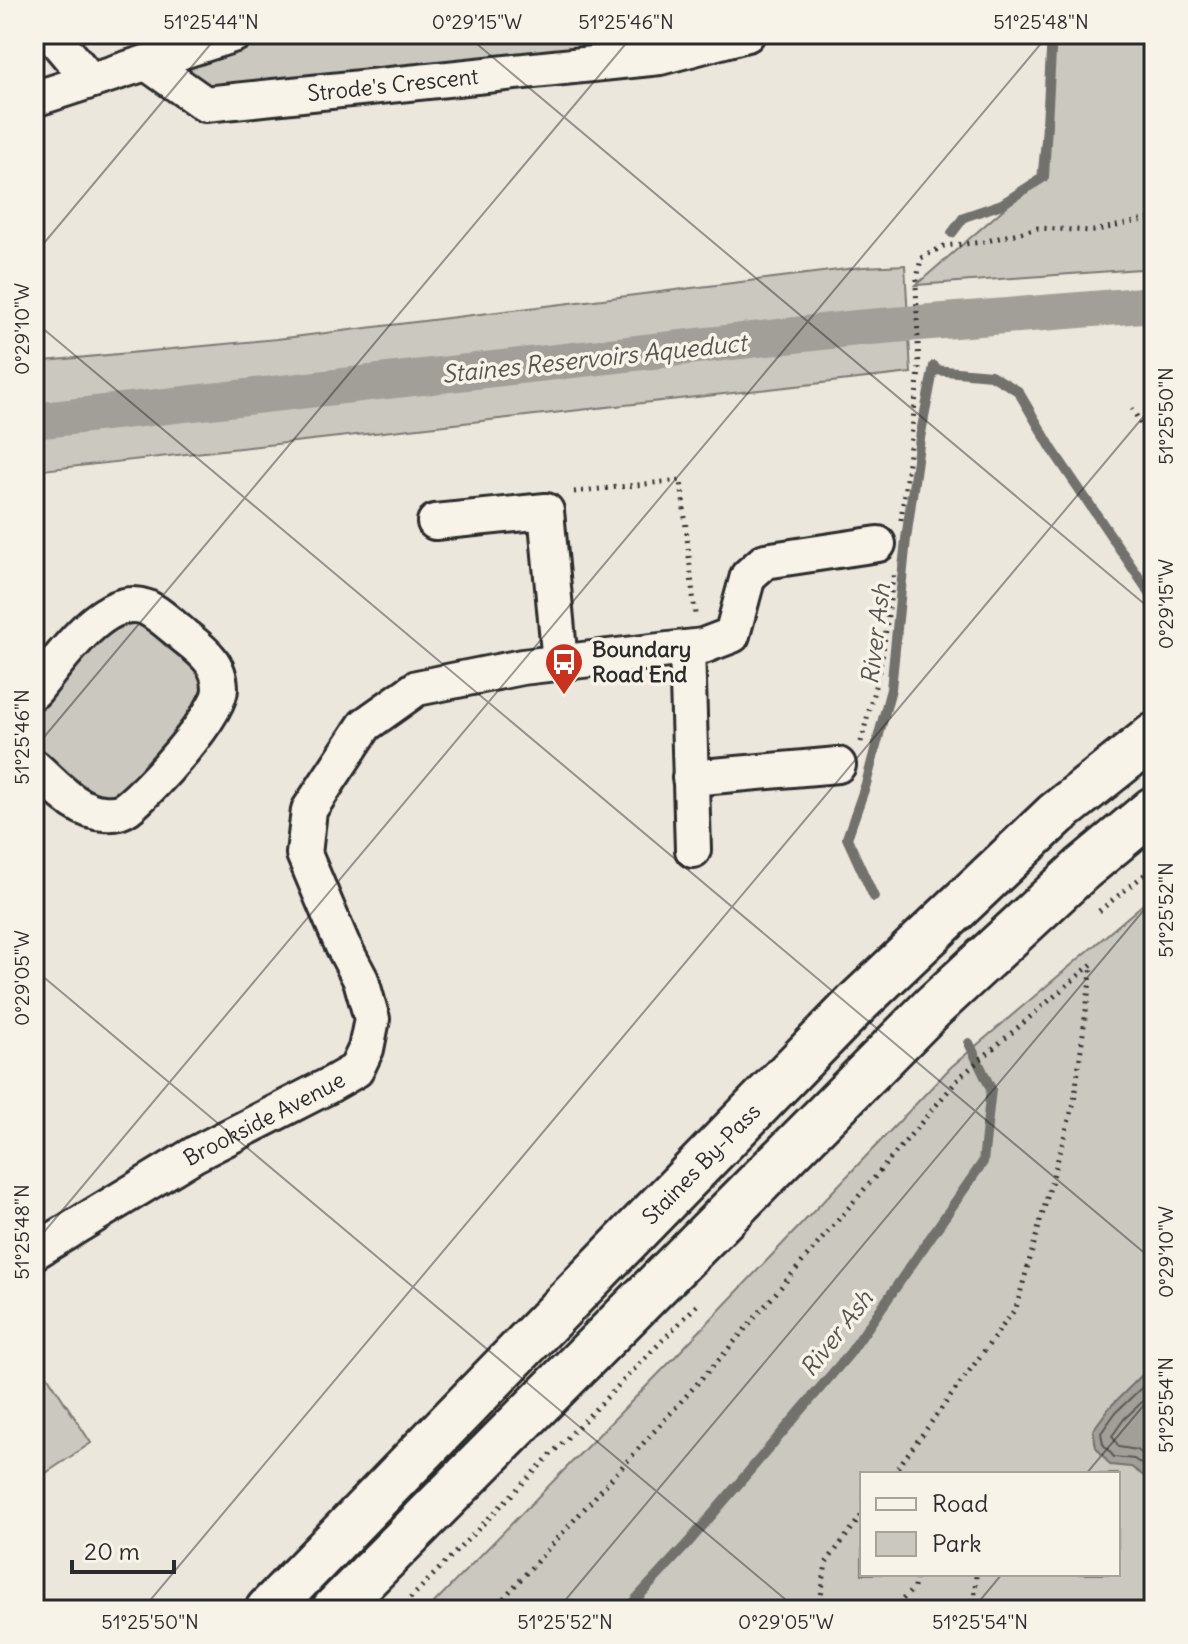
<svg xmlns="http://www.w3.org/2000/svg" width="1188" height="1644" viewBox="0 0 1188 1644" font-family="Delius,sans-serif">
<rect width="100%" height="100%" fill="#ebe7dd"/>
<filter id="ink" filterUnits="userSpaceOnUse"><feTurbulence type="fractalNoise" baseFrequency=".0125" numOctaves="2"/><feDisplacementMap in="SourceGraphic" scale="16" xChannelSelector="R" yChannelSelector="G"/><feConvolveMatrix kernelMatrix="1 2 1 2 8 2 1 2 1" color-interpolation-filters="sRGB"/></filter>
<g filter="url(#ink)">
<g fill="#cbc8bf" stroke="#7b7a75" stroke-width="2" fill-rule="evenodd">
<polygon points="235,34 747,34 205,104 147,63"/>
<polygon points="1053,34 1154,34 1154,268 916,285 1038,179"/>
<polygon points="905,265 911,373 34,471 34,362 277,339 863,267"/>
<polygon points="144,622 208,678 211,691 130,792 99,802 34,754 34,702 108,623"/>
<path d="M 1154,895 L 1154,1610 L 427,1610 L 674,1358 L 951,1067 ZM 862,1474 L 1118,1474 L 1118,1574 L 862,1574 Z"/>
<polygon points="34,1355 91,1443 34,1481"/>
</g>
<polygon fill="#a29f98" stroke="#72716c" stroke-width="2" points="1154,1363 1154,1483 1131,1467 1110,1465 1096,1447 1093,1430 1110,1407"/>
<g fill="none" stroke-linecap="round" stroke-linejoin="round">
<g stroke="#5b5957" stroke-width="2">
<polyline points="1154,1376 1116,1412 1101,1433 1103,1444 1114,1457 1134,1459 1154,1473"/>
<polyline points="1154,1391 1124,1419 1112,1436 1119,1447 1137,1450 1154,1461"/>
</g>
<g stroke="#72716c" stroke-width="10">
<polyline points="952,233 964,217 1002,204 1044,177 1052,34"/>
<polyline points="934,370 991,375 1018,391 1052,449 1153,598"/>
<polyline points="874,897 847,838 866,784 891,689 906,539 920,438 934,366"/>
<polyline points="626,1610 688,1543 850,1353 983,1162 991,1089 969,1043"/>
</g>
<polyline stroke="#a29f98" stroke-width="36" points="34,421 857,328 1154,304"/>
<g stroke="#2b2b2b" stroke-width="40">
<g id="minor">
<polyline points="51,34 89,79"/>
<path id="s1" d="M 147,63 L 205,104 L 660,57 L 747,34"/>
<polyline points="34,99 235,34"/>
<polyline points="435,522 546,511 560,663"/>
<polyline points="687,648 693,850"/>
<path d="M 34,691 C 57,664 103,592 145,607 C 159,613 172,626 184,636 C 203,651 220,663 220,689 C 220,714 148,792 127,808 C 120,813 112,814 104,813 C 76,812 54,784 34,767"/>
<polyline points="690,778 838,765"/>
<path id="s2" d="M 34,1252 L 195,1154 L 328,1086 L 356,1070 L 366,1049 L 372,1019 L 361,980 L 342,944 L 304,854 L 309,810 L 365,725 L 417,688 L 522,667 L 703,646 L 732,635 L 748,576 L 765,561 L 878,544"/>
</g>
</g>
<g stroke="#2b2b2b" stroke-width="50">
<g id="highway">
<path id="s3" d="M 268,1610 L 858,1002 L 1056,814 L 1154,736"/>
<polyline points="334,1610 933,1007 1082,869 1154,809"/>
</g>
</g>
<g stroke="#2b2b2b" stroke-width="5" stroke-dasharray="2 6" stroke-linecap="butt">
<polyline points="1132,408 1154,449"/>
<polyline points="574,492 681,480 695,614"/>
<polyline points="901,520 919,371 916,285 921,258 944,246 983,242 1038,228 1093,231 1154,218"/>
<polyline points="861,742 882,659 894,571"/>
<polyline points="1099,911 1154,867"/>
<polyline points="893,1474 1016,1308 1074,1102 1092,965"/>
<polyline points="399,1610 698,1304"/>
<polyline points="493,1610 723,1355 961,1076 1092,964"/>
<polyline points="819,1610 826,1563 862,1515"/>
<polyline points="844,1610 851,1606 893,1609 914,1588 915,1579 912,1574"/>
<polyline points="974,1610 976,1574"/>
</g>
<use href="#minor" stroke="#f7f3e8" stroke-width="34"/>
<use href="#highway" stroke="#f7f3e8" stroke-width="44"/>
</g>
</g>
<path fill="none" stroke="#2b2b2b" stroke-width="2" stroke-opacity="0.45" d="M 465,34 L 1154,612M 34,255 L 219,34M 34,321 L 1154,1261M 34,749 L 634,34M 34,969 L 798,1610M 34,1244 L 1049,34M 1086,1474 L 1154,1393M 142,1610 L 1154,404M 557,1610 L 1154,898M 972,1610 L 1002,1574"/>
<defs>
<g id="bus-pin" transform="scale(2)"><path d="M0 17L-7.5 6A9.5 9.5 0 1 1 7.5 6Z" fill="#c8321e" stroke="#f7f3e8"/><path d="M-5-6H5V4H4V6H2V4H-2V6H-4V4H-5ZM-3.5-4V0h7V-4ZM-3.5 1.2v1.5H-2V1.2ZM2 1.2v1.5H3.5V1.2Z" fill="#fff"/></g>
</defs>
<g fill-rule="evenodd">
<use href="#bus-pin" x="564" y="662"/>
</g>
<g text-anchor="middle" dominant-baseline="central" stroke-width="7" stroke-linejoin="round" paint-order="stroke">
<g font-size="22" fill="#2b2b2b" stroke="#f7f3e8">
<text stroke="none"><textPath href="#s1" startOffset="260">Strode's Crescent</textPath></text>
<text stroke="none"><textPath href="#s2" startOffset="266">Brookside Avenue</textPath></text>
<text stroke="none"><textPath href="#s3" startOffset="622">Staines By-Pass</textPath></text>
</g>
<g font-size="22" font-weight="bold" fill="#2b2b2b" stroke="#f7f3e8" text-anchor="start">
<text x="592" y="649">Boundary<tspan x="592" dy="25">Road End</tspan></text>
</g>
<g font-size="24" font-style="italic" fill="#555451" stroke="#f7f3e8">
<text transform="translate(594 358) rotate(-6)">Staines Reservoirs Aqueduct</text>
<text transform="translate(875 634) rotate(-83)">River Ash</text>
<text transform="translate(836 1333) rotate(-52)">River Ash</text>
</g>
</g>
<rect width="1188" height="1644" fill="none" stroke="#f7f3e8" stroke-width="88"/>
<rect x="860" y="1472" width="260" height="104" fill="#f7f3e8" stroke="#a5a39c" stroke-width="2"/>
<rect x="876" y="1498" width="40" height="12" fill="#f7f3e8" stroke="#a5a39c" stroke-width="2"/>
<text x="932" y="1512" font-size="24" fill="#2b2b2b">Road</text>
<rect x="876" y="1532" width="40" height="24" fill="#cbc8bf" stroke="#a5a39c" stroke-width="2"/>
<text x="932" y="1552" font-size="24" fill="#2b2b2b">Park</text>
<path d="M72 1560v12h102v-12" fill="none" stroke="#2b2b2b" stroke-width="4"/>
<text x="84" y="1560" font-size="24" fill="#2b2b2b" stroke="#f7f3e8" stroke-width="6" paint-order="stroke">20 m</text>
<rect x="44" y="44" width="1100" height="1556" fill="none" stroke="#2b2b2b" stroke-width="3"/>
<g font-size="20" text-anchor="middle" fill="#2b2b2b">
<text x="211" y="29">51°25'44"N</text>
<text x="477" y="29">0°29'15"W</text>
<text x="626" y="29">51°25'46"N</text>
<text x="1041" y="29">51°25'48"N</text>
<text transform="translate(22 329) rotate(-90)" y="7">0°29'10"W</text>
<text transform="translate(1166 416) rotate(-90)" y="7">51°25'50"N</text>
<text transform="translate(1166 604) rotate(-90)" y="7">0°29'15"W</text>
<text transform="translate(22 737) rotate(-90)" y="7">51°25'46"N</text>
<text transform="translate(1166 910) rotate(-90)" y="7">51°25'52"N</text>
<text transform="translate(22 978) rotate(-90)" y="7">0°29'05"W</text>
<text transform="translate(22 1232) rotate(-90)" y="7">51°25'48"N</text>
<text transform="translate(1166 1252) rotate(-90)" y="7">0°29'10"W</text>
<text transform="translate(1166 1405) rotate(-90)" y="7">51°25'54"N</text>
<text x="150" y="1629">51°25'50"N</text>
<text x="565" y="1629">51°25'52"N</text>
<text x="786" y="1629">0°29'05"W</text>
<text x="980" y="1629">51°25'54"N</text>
</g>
</svg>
